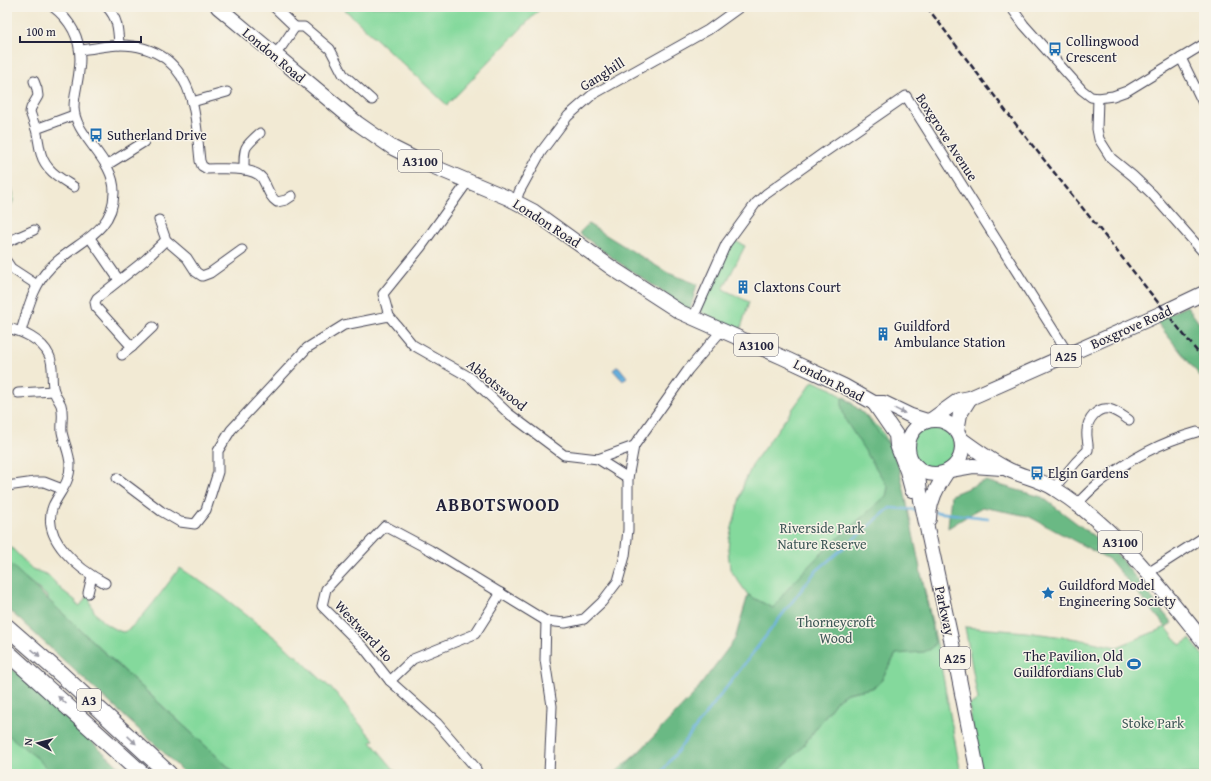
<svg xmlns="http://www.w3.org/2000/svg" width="1211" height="781" viewBox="0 0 1211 781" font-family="'Gentium Book Plus',serif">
<rect width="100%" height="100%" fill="#f7f3e8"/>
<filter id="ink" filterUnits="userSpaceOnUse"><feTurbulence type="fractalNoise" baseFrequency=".025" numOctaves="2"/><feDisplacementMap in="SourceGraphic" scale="8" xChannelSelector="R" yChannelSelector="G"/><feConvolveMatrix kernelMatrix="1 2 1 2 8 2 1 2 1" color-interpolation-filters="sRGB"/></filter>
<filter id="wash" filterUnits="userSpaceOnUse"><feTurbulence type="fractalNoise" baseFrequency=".012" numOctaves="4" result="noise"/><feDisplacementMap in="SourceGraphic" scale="16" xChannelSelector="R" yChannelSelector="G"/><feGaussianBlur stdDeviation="0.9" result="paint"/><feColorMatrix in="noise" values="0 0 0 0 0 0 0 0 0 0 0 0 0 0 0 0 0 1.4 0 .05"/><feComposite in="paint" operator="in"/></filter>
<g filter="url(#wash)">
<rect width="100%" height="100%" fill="#f2ead4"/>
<g fill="#84d99c" stroke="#537e6c" fill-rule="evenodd">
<polygon points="342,7 542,7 447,105"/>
<path d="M 7,182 L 10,182 C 13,192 16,199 10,207 L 7,208 Z"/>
<polygon points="733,240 745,246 723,289 749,302 740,331 701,312 701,308 710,284"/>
<path d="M 813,381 L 832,389 L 842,397 L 844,396 L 882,431 L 894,453 L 938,649 L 961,774 L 614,774 L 643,748 L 651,744 L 735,651 L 751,596 L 748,595 L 730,569 L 728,550 L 729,539 L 744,483 L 754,462 ZM 881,632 L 896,654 L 879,684 L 872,688 L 847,693 L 838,699 L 799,751 Z"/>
<circle cx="933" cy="448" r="22"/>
<path d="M 7,543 L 32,569 L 48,575 L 62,590 L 76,601 L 75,603 L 80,606 L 87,596 L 90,596 C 89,613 107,628 123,632 C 137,629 169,581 180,568 L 221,595 L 278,640 L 293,654 L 298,657 L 310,669 L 337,694 L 352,715 L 374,740 L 371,742 L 398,774 L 236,774 L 48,600 L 48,597 L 7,563 Z"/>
<polygon points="965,627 1026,632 1078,639 1117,647 1166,627 1180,645 1190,639 1204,657 1204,774 980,774 969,705 978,700"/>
<polygon points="7,694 97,774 7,774"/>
</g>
<g fill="#6bb984" stroke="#466e60">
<polygon points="588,224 668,273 697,284 690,311 668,305 669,296 615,260 579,233"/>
<polygon points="1187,306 1204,330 1204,381 1155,320"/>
<path d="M 842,396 L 864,414 L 888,444 L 898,464 L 904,489 L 935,643 L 931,649 L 924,652 L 896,654 L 879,684 L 872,688 L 847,693 L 838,699 L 799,751 L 776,773 L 618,774 L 693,695 L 735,639 L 748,595 L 773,608 C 804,564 847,531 886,496 L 888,487 L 846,421 L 842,409 Z"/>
<polygon points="985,481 1042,497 1116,553 1172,623 1166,627 1110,560 1028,516 982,507 948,528 951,495"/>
<polygon points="7,561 108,656 236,774 185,774 160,749 7,608"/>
<polygon points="7,664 127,774 52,774 37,758 7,734"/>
</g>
<polygon fill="#65afdd" stroke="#44688c" points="618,366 627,377 623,381 613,370"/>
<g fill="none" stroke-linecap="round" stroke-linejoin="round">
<g stroke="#65afdd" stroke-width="2.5">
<polyline points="935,512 988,518"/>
<polyline points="660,774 815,572 890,508 918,510"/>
</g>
</g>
</g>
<g filter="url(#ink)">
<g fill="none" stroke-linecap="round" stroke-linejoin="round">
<g stroke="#414052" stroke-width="11">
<g id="street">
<path d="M 107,7 C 118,19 118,29 119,45"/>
<polyline points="274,7 295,27 282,46 274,55"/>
<polyline points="1011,7 1024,25 1082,90 1091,97 1098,98 1113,96 1127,91 1204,44"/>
<polyline points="295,27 304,27 330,49 343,74 372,100"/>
<path d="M 80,50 C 93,49 107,45 120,45 C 136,45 152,49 166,59 C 197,84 196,125 200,161 L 202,166 L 207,169 C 221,169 253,166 262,178 C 267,186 269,197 277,202 L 286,200 L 292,196"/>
<polyline points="1181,58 1204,105"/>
<polyline points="34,81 37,89 38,96 31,108 30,112 36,129"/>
<polyline points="1098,98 1097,129 1099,139 1111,158 1133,176 1152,194 1204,253"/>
<polyline points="192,102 227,92"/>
<polyline points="107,165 144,142"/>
<path d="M 244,170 C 244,147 243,148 260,133"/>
<polyline points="466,181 464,187 421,247 383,294 389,316 413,345 471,378 508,413 564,455 598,459 634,446 688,370 722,330"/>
<path d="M 74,187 C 60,178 46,171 41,154 C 39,146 38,137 36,129 L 74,115"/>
<polyline points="516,202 519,192 541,152 568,116 592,95 708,30 740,7"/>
<polyline points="159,220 166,240 187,258 196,272 202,276 210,273 242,250"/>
<polyline points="90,238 119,280"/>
<polyline points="7,242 34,230"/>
<polyline points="7,262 11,268 37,285"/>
<polyline points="693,318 726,244 756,203 766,194 822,154 906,96 1069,355"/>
<polyline points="153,327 132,347 96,307 95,302 97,298 145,260 166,240"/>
<path d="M 7,328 C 22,331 42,340 49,355 C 55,366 50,380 54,391 C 55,396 59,400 61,405 C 64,414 61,423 62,432 C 64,443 70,454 70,465 C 70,483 60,491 53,506 C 40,539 80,570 105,583"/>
<path d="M 21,331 C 28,309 33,285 50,268 C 74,242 113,235 114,193 C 115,158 74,137 74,107 C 74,95 78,83 79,71 C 83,45 74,23 53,7"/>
<polyline points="122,355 132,347"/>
<polyline points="18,393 54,391"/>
<polyline points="598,459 628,478"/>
<polyline points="117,478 161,511 180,522 195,524 206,510 218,472 218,451 231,430 307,348 344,325 389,316"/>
<polyline points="7,486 35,482 44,482 62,489"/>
<path d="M 1054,488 L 1076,462 L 1088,450 C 1089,444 1086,438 1087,431 C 1087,420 1097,407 1109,409 C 1117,411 1123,416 1129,420"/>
<path d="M 1077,504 C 1084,497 1091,489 1099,483 C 1128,460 1161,442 1197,432"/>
<polyline points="1148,573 1204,537"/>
<polyline points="88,593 92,576"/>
<polyline points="546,621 545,660 552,706 549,774"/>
<polyline points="390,681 413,659 475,634 501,593"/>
<polyline points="478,774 475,767 437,723 390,681 364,648 322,606 326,589 385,526 430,550 546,621 565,623 584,619 602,602 618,581 625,556 628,530 628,478 634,446"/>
</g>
</g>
<g stroke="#414052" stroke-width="16">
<g id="primary">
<polyline points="218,7 357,123 393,148 413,158 508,198 533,211 612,268 680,312 782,357 844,386 874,403 884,403 911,416 927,421"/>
<polyline points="874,403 896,435 897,445 907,471 912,490"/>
<circle cx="935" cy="447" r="27"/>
<polyline points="931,420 959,400 970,398 1162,313 1204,293"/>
<polyline points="957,431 960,414 970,398"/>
<path d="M 961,439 C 976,450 991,461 1007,469 C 1023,477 1040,479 1055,489 C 1116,527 1160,587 1204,642"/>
<polyline points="917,467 921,500 953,648 978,774"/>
<polyline points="950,470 973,466 1002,468"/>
<path d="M 929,519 C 929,501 937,487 947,472"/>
</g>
</g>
<g stroke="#414052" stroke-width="18">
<g id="highway">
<polyline points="7,627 62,675 169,774"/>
<polyline points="7,652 142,774"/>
</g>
</g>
<use href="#street" stroke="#fff" stroke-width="9"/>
<use href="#primary" stroke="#fff" stroke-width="14"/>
<use href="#highway" stroke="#fff" stroke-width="16"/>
<polyline stroke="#22223b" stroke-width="2.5" stroke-dasharray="6 3" stroke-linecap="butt" points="927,7 1021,131 1204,360"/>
</g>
<defs><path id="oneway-solid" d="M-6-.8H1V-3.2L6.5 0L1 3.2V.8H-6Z"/></defs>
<g fill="#9c9ca7">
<use href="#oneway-solid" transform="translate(900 411) rotate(26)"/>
<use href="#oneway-solid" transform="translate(36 653) rotate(41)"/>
<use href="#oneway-solid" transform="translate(62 700) rotate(-138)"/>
<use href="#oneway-solid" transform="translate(132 740) rotate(43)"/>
</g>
</g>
<defs>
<g id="bus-bare" transform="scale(1.08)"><path d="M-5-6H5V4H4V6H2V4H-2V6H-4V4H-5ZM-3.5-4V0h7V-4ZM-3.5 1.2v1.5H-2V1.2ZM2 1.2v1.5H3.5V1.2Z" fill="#1f6fb2" stroke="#f7f3e8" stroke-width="2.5" paint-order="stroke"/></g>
<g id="building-bare" transform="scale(1.08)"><path d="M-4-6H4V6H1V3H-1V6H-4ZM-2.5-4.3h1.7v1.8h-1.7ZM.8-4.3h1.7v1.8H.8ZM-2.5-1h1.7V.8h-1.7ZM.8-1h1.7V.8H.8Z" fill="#1f6fb2" stroke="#f7f3e8" stroke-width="2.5" paint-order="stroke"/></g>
<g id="sight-bare" transform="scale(1.08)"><path d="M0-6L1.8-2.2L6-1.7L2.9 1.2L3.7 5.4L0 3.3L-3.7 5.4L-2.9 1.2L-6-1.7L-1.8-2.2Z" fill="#1f6fb2" stroke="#f7f3e8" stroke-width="2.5" paint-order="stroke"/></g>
<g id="stadium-bare" transform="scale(1.08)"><path d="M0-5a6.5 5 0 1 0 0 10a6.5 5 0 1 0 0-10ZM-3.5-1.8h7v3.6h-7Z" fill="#1f6fb2" stroke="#f7f3e8" stroke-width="2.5" paint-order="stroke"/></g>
</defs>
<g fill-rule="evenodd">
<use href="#bus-bare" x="1055" y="49"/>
<use href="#bus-bare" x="96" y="135"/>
<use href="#building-bare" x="743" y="287"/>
<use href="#building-bare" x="883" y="334"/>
<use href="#bus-bare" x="1037" y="473"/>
<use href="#sight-bare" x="1048" y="593"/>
<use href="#stadium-bare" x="1134" y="664"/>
</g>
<g text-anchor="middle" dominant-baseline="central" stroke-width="3" stroke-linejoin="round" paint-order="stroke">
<g fill="#f7f3e8" stroke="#62616f" stroke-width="1">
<rect x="398" y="150" width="44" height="22" rx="3"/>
<rect x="734" y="334" width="44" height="22" rx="3"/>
<rect x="1051" y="345" width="30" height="22" rx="3"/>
<rect x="1098" y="531" width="44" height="22" rx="3"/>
<rect x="940" y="647" width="30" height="22" rx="3"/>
<rect x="77" y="689" width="24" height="22" rx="3"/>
</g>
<g font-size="13" font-weight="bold" fill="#22223b">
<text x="420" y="161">A3100</text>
<text x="756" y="345">A3100</text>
<text x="1066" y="356">A25</text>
<text x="1120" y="542">A3100</text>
<text x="955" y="658">A25</text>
<text x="89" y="700">A3</text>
</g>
<g font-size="14" fill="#22223b" stroke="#f7f3e8" text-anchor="start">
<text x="1066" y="41">Collingwood<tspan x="1066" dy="16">Crescent</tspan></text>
<text x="107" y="135">Sutherland Drive</text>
<text x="754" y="287">Claxtons Court</text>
<text x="894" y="326">Guildford<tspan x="894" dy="16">Ambulance Station</tspan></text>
<text x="1048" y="473">Elgin Gardens</text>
<text x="1059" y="585">Guildford Model<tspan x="1059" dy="16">Engineering Society</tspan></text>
<text x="1123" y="656" text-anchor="end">The Pavilion, Old<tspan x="1123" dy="16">Guildfordians Club</tspan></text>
</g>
<g font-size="14" fill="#22223b" stroke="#f7f3e8">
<text transform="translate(274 55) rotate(40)">London Road</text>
<text transform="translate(602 74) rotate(-32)">Ganghill</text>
<text transform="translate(947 137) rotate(57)">Boxgrove Avenue</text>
<text transform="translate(547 223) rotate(33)">London Road</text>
<text transform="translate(1131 327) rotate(-24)">Boxgrove Road</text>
<text transform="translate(829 380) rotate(27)">London Road</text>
<text transform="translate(497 385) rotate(39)">Abbotswood</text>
<text transform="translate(945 611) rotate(78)">Parkway</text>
<text transform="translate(364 631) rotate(47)">Westward Ho</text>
</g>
<g font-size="14" fill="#3f5958" stroke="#f7f3e8">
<text x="822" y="528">Riverside Park<tspan x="822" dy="16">Nature Reserve</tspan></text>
<text x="836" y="622">Thorneycroft<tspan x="836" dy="16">Wood</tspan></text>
<text x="1153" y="723">Stoke Park</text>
</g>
<g font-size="18" font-weight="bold" letter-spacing="1" fill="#22223b" stroke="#f7f3e8">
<text x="498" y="504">ABBOTSWOOD</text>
</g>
</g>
<rect width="1211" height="781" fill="none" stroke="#f7f3e8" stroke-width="24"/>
<g transform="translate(38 743) rotate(277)" stroke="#f7f3e8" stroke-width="3" paint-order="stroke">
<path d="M0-3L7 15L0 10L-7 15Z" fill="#22223b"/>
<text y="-6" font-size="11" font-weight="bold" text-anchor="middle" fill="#22223b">N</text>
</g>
<path d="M20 36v6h121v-6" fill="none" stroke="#22223b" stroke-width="2"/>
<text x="26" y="36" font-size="12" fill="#22223b" stroke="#f7f3e8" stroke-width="3" paint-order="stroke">100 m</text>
</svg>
